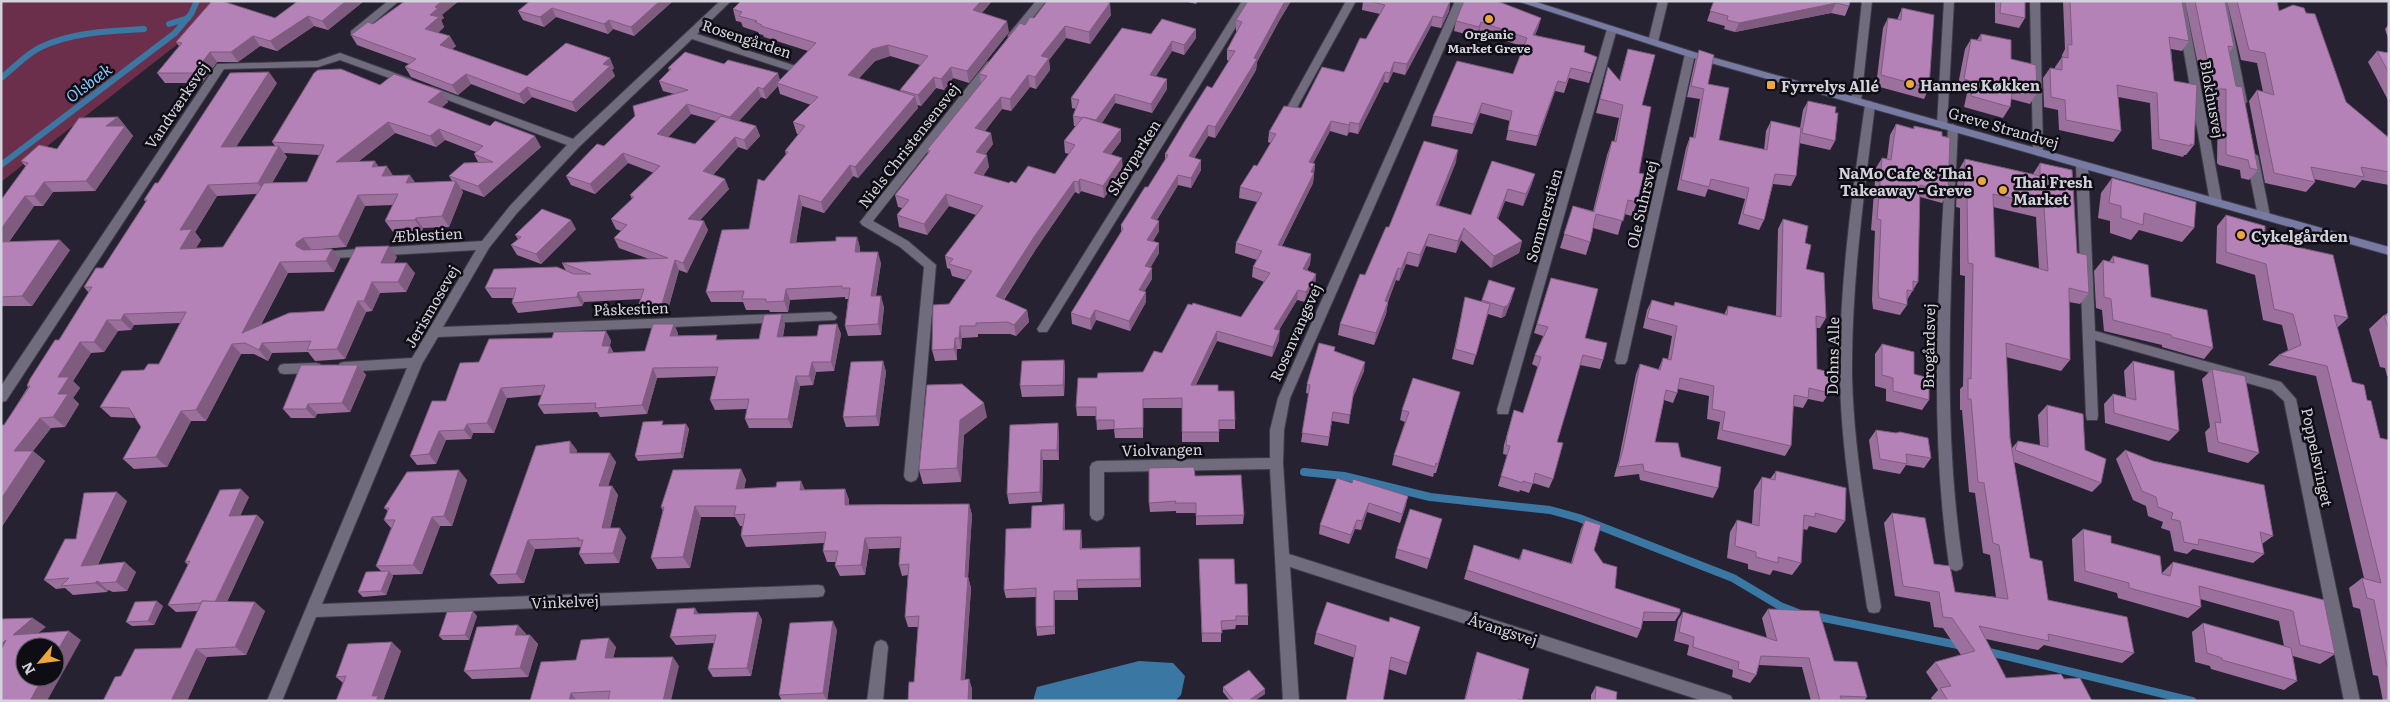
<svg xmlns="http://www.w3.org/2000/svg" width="2390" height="702" viewBox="0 0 2390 702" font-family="Literata,serif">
<rect width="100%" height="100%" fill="#272232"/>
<polygon fill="#6b2f4b" points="1,1 226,1 229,4 1,182"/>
<polygon fill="#3a77a3" points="1139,661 1173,663 1185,676 1181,695 1175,701 1033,701 1037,687"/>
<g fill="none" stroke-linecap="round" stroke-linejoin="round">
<g stroke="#3a77a3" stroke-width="6">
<polyline points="169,24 188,18"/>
<path d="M 1,78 C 14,68 26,54 41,47 C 72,32 110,31 144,29"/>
<polyline points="1,165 175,33 191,14 197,1"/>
</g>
<g stroke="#3a77a3" stroke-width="8">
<polyline points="1304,472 1344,476 1430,497 1550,510 1579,518 1733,578 1780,606 1798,613"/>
<polyline points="1814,616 1963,646"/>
<polyline points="1985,651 2192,701"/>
</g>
<g stroke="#3f3c49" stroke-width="2">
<g id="street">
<polygon points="388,1 399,1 359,35 351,35 351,31"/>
<polygon points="720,1 731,1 697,34 799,67 799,71 791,71 692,39 579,147 517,213 489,248 443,327 831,312 837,317 835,320 438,337 422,364 322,604 818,585 823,586 825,591 823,596 818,597 316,617 282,701 267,701 407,368 344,372 340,371 338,367 340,363 344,362 412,358 476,250 319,259 313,255 315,252 482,241 509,207 567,145 424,91 424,87 432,87 573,139"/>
<polygon points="1036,1 1046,1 1016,39 1008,39 1008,35"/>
<polygon points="1242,1 1252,1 1047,332 1039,332 1037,329 1039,326"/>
<polygon points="1346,1 1356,1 1294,113 1293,116 1285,116 1284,113"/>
<polygon points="1455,1 1465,1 1290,398 1284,430 1283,463 1289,554 1726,694 1731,696 1733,701 1703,701 1290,567 1299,701 1283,701 1270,469 1104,472 1104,515 1102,519 1097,521 1092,519 1090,515 1090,467 1092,463 1097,461 1270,458 1270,430 1278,398"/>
<polygon points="1658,1 1668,1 1658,42 1653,45 1648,42"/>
<polygon points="1862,1 1872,1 1861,101 1856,104 1851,101"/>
<polygon points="1944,1 1954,1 1947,125 1942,129 1937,125"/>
<polygon points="2030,1 2040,1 2043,152 2038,156 2033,152"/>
<polygon points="2175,1 2185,1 2222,202 2216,206 2210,202"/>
<polygon points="2217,1 2227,1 2247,102 2242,105 2237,102"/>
<polygon points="1612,26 1617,29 1509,410 1508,414 1498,414 1497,410 1607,29"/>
<polygon points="1690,51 1695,54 1627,361 1625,364 1617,364 1615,361 1685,54"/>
<polygon points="340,53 411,79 412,81 411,83 403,83 340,60 318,67 224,69 6,401 1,402 1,386 217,64 317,61"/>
<polygon points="991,61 995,62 995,66 873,221 908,241 936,265 918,476 916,480 911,482 906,480 904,476 924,267 900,247 862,225 860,222 987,62"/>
<path d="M 1870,101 L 1875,105 C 1864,195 1851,286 1852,377 C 1854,455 1869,531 1881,607 L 1879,612 L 1874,613 L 1869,612 L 1867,607 C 1856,531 1841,454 1840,377 C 1839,286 1852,195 1865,105 Z"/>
<path d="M 1953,124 L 1958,128 C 1951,274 1941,420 1963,565 L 1961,569 L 1956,571 L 1951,569 L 1949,565 C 1928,420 1939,274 1948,128 Z"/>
<polygon points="2252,152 2258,156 2270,216 2264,220 2258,216 2246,156"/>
<polygon points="2082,161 2088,165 2095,331 2281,382 2296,399 2360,701 2344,701 2284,401 2272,390 2095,340 2098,416 2097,420 2087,420 2086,416 2076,165"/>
<polygon points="316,363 320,364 322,368 320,372 316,373 284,374 280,373 278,369 280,365 284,364"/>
<polygon points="881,640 886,642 888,647 883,701 867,701 874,647 876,642"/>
</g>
</g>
<g stroke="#3f3c49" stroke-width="2">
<polygon id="secondary" points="1517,1 1533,1 1694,52 2389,247 2389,255 1686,56"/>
</g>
<use href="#street" fill="#716b7e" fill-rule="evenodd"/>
<use href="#secondary" fill="#777aa2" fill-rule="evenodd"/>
</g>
<g fill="#9b709d" fill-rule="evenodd">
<polygon points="298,1 364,1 328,30 314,26 277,51 260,46 238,62 217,62 202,83 165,83 157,73 179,46 176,42 275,18"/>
<polygon points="530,1 673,1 634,36 613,29 608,34 556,17 544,27 523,20 518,11"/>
<path d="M 992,1 L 982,13 L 1009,32 L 969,83 L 953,78 L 944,90 L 936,88 L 921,106 L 917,105 L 918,108 L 858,178 L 853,176 L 824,213 L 802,206 L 796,243 L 836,241 L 857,237 L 860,248 L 860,252 L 881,263 L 876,296 L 884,307 L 881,335 L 848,336 L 845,326 L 848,299 L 845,299 L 845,297 L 790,300 L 788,312 L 770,312 L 769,310 L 746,310 L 743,302 L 711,302 L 706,292 L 749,229 L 764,181 L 786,155 L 785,151 L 799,134 L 797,134 L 793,122 L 811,105 L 780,94 L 778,86 L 766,99 L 761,97 L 739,121 L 756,126 L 760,136 L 747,150 L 738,147 L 713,175 L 729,189 L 700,220 L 708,230 L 687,273 L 679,270 L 667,313 L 644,314 L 639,304 L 641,299 L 584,302 L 582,306 L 518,313 L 512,303 L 513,298 L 492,298 L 485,288 L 566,271 L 562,263 L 649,259 L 619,248 L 614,238 L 621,231 L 616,229 L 611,219 L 632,199 L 630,195 L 654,173 L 628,163 L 595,194 L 571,185 L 566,176 L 604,146 L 674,94 L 663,91 L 659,81 L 669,71 L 668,68 L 780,80 L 808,51 L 764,37 L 763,35 L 759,34 L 758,32 L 743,27 L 741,22 L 736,21 L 733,9 ZM 890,56 L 920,65 L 900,90 L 900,92 L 858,79 L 875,61 ZM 691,114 L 716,121 L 695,144 L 668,137 Z"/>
<polygon points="1184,1 1198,1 1196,4"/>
<polygon points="1248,1 1291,1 1279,21 1257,62 1256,70 1241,96 1215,138 1208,136 1194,158 1201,160 1201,170 1191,188 1178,185 1157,220 1159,221 1159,231 1153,241 1159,243 1159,253 1150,268 1152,268 1152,279 1144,292 1146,302 1130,331 1096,320 1091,330 1072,324 1071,313 1121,232 1121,225 1148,187 1165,160 1165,154 1212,88 1229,61 1227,60 1227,50 1237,31 1236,31 1236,20"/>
<polygon points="1363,1 1450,1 1449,11 1441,28 1431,26 1405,75 1393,72 1388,83 1384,82 1358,134 1349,132 1347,136 1330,131 1313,163 1315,164 1313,183 1282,246 1311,254 1310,264 1307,270 1316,274 1315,284 1305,302 1297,300 1279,330 1279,340 1272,357 1217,341 1196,385 1218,391 1235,420 1235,429 1219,429 1219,442 1182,442 1182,408 1143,408 1143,438 1115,438 1114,429 1097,430 1096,416 1077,416 1076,407 1097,378 1143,372 1162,353 1241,317 1264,282 1252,277 1253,267 1257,260 1235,253 1236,243 1257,202 1239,198 1240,187 1257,166 1271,143 1268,142 1269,132 1301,108 1344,72 1366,39 1380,14 1362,10"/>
<polygon points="1714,1 1850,1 1849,6 1845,16 1831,13 1735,32 1724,29 1725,26 1707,21"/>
<polygon points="1995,1 2025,1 2025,18 2019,28 1995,23"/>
<polygon points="2063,1 2182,1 2189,41 2182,51 2171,49 2174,81 2194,145 2186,155 2184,155 2183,157 2152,149 2150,103 2118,97 2121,131 2113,142 2059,130 2058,110 2044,107 2043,78 2050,68 2055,69 2055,67 2062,57 2062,55 2065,49"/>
<polygon points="2185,1 2225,1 2234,47 2229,52 2236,86 2258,170 2249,180 2241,178 2240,170 2219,165 2217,163 2218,100 2205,99"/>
<polygon points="2227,1 2277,1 2279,11 2346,102 2389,138 2389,185 2362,180 2355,188 2314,179 2315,182 2306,192 2265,183 2249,101 2257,90 2263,92 2257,63 2241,60"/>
<polygon points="1902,8 1929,88 1924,99 1876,86 1883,28 1888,18 1897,20"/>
<polygon points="442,15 444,18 441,20 444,27 438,33 456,46 452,49 527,76 614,68 612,70 615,76 576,112 532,97 524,104 471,84 458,95 411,77 405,67 409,64 357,45 351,35 373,24"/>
<polygon points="1111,15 1090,44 1066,38 1049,60 1050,70 1036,89 1030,87 1011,111 1002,109 985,131 993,144 985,155 989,167 983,176 1009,183 1016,183 1055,174 1069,154 1065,153 1064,141 1076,126 1074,126 1073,116 1076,109 1072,108 1071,98 1151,34 1196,38 1184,55 1172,51 1156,76 1167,89 1152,113 1115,103 1102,123 1121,141 1111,154 1123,170 1104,198 1081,191 1079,194 1075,192 1036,249 1004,300 1027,310 1029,322 1016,336 1010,334 978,334 978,337 962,338 961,349 957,349 957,360 935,361 932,350 949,304 966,280 952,276 950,269 947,268 945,256 976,215 949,206 927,235 899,227 897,215 902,208 898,207 895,195 928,154 927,150 981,84 979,74 1025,25 1034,18"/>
<polygon points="1541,18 1538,28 1535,35 1584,52 1592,73 1589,83 1569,78 1564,93 1555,91 1536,146 1506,140 1510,121 1480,113 1472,134 1431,126 1433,116 1513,74 1524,47 1479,32 1477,37 1454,31 1456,21"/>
<polygon points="2389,24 2389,41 2385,29"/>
<polygon points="1981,34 2011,59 2037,93 2030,104 2011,99 2010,107 2003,118 1964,107 1967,93 1957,90 1965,49 1971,39 1977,40"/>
<polygon points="1628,49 1642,105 1637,202 1632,216 1624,214 1618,235 1593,228 1590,242 1586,255 1560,248 1573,206 1593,211 1607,155 1612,141 1614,142 1619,118 1596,113 1608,67 1619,81"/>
<polygon points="1699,50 1708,84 1719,140 1764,150 1766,131 1771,121 1800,128 1803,110 1808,101 1835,113 1835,141 1830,150 1799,143 1796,176 1791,186 1773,184 1764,220 1759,230 1738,224 1745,199 1708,189 1705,197 1677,190 1686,148 1690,137 1693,138 1700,99 1687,97 1695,61"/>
<polygon points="2377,51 2389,53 2389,102 2368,62"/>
<path d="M 277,83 L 236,147 L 275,146 L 272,142 L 380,85 L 442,91 L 448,102 L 441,108 L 541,147 L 484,197 L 461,189 L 463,192 L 449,227 L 423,228 L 422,231 L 393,232 L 385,221 L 393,205 L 365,206 L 346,247 L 310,250 L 332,249 L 340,259 L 334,272 L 288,273 L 261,325 L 324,311 L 397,257 L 394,263 L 415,273 L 406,292 L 380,293 L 372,311 L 366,312 L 345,359 L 315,361 L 308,352 L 272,353 L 268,361 L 254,354 L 241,354 L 206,421 L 191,421 L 167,467 L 134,469 L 123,459 L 141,427 L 136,418 L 111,417 L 100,407 L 144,370 L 159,364 L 180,323 L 134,325 L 131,330 L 118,331 L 104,352 L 91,353 L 73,381 L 80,388 L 73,398 L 79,404 L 65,427 L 51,428 L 33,451 L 45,461 L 1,528 L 1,425 L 4,425 L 28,387 L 27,386 L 59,340 L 89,293 L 84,287 L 103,268 L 146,202 L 144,200 L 158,183 ZM 395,133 L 436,147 L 445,140 L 476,152 L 474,154 L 478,162 L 449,176 L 452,181 L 415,183 L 392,175 L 378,166 L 358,162 ZM 284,153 L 319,155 L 307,182 L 272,183 L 287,157 ZM 257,194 L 223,247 L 196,248 L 201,240 L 195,232 L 217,196 Z"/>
<polygon points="118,117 133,136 95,191 53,192 43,206 34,206 9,242 70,250 32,306 3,306 1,308 1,200 26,167 21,161 57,149"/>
<polygon points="1896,124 1913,129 1914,126 1942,136 1948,192 1942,203 1920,197 1918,282 1907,300 1907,305 1900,315 1873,309 1872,300 1875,231 1871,230 1876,168 1882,158 1887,159 1890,135"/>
<path d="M 1965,159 L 2033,174 L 2040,163 L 2077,253 L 2089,293 L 2080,304 L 2069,302 L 2070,360 L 2061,371 L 2006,357 L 2010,438 L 2012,448 L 2018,441 L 2040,446 L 2038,415 L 2047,405 L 2085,450 L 2101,483 L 2092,492 L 2014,462 L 2030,558 L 2048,600 L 2134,653 L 2122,663 L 2044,645 L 2038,650 L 1986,639 L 2006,678 L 2064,679 L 2092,701 L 1933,701 L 1931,698 L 1938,690 L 1926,672 L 1935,662 L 1961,655 L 1943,628 L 1934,627 L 1930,602 L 1895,596 L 1884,523 L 1892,513 L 1934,564 L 1955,592 L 1996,597 L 1990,555 L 1983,553 L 1975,493 L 1969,492 L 1962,410 L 1960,410 L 1960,389 L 1963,386 L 1965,276 L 1960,275 L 1960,208 L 1956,207 L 1958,171 ZM 1993,207 L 2036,217 L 2039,269 L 1995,257 Z"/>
<polygon points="1492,161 1535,174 1531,186 1523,206 1505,201 1498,219 1522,241 1519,253 1491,268 1461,240 1456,253 1426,246 1418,267 1406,264 1399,281 1396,280 1388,302 1386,314 1374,345 1338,335 1340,324 1389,227 1456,162 1438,206 1471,215"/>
<polygon points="2112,178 2194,228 2182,242 2139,230 2131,240 2110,233 2110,221 2098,218 2101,193"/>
<polygon points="2226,215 2265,240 2348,318 2337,328 2352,382 2367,400 2380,438 2389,440 2389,701 2383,701 2378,676 2373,675 2360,609 2353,607 2349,588 2362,578 2364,578 2316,376 2268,365 2279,355 2288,350 2282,325 2263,320 2255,275 2216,263 2217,226"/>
<polygon points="1783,219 1805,243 1806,269 1826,318 1820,328 1816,328 1817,369 1829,393 1823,402 1808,399 1803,408 1793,406 1791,446 1785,456 1717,439 1720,422 1707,419 1709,396 1678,389 1677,393 1673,403 1664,400 1655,442 1681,457 1718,488 1713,498 1640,480 1639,474 1614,477 1619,459 1636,374 1640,364 1658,370 1663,358 1668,359 1672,336 1643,328 1647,310 1652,300 1673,306 1675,302 1724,315 1728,306 1776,316 1778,229"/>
<polygon points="576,229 541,264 517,255 511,245 518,239 515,235"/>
<polygon points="2113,256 2151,297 2213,348 2204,359 2162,347 2162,345 2104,331 2102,310 2096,308 2094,271 2103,260 2109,262"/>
<polygon points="1551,278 1585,338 1603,360 1600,369 1580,365 1557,442 1553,479 1549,488 1533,483 1529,493 1520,490 1519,492 1498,486 1507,455 1503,454 1504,445 1514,410 1523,413 1538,367 1532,364 1535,355 1543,336 1534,333"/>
<polygon points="1489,280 1512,298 1505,316 1501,318 1488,314 1473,365 1452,359 1463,308 1481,302"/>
<polygon points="2389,312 2389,376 2387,376 2385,368 2380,367 2369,329 2384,315 2385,315"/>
<polygon points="785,324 783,337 817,336 837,324 841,334 834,371 816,372 813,385 800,386 792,428 749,428 745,419 747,409 715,410 710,400 716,376 657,378 647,414 600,417 597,412 544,414 538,405 542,395 507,398 494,433 473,433 471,439 446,440 436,464 417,465 410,456 446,401 479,362 611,340 610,346 614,353 645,351 678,333 678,336 720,340 759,339"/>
<polygon points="1882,344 1914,374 1929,400 1922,410 1886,401 1886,389 1875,386 1875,354"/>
<polygon points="1334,351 1364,371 1352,399 1349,424 1332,421 1328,446 1301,442 1309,394 1306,393 1307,384"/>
<polygon points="1064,360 1065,370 1064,396 1022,397 1020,386"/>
<polygon points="883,361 886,372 879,426 846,427 843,417"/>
<polygon points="2133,361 2179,431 2169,441 2105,423 2104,404 2113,394 2126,397 2124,371"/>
<polygon points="358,365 366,375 350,412 317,414 315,418 291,418 283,409"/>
<polygon points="2212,369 2259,453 2248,463 2208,452 2205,432 2210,427 2202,379"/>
<polygon points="927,385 987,417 964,435 961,482 923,484 919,470"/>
<polygon points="1460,392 1436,473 1434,473 1433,477 1392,465 1394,455 1405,422 1400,420 1402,410"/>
<polygon points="686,424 689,429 683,458 638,461 635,456 665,425"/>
<polygon points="1010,425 1059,433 1059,460 1043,460 1042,502 1009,504 1007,494"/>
<polygon points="1876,430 1931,458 1924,468 1906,465 1900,474 1873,469 1869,440"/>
<polygon points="577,450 576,453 616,462 608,486 612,486 618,495 610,528 626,537 619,563 585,564 579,554 581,547 535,549 524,583 498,584 490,575"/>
<polygon points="2125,450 2273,536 2262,544 2264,554 2253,563 2193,549 2187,554 2174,551 2170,531 2161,528 2163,522 2148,516 2146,506 2133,500 2116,459"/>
<polygon points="741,469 746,480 744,489 805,490 845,489 849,500 849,505 969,504 972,515 968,577 971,588 965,679 969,679 972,689 914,682 918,627 908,627 905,617 908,575 902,576 899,565 900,548 869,549 865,575 840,576 835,566 836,562 827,562 823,551 824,543 746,547 741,536 742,526 740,526 735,517 701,517 690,568 657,569 651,558 663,511 661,507"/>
<polygon points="1776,471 1845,521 1836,533 1809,526 1807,530 1803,529 1801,563 1792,575 1773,570 1770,575 1748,569 1748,564 1727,558 1730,532 1737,520 1752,524 1754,490 1762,477 1770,479"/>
<polygon points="1195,476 1244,515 1243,524 1196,525 1196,513 1176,513 1176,511 1150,512 1149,503"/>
<polygon points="1337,478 1406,505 1400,523 1367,512 1361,530 1355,529 1349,544 1319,534 1320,525"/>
<polygon points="467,480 452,526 440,526 422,574 392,575 393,576 386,595 363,597 358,592 381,571 376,566 391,528 384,520 388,511 384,508"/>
<polygon points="249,497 240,515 257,515 264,522 227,602 265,611 246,655 207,657 187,701 103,701 121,676 181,648 198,611 176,612 168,605 188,565 185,562"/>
<polygon points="127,501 98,565 136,572 127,591 113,592 108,590 107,592 73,595 65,588 56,589 44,580 76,539"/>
<polygon points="1065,513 1065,530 1082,539 1082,548 1140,547 1141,587 1078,588 1078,600 1055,600 1055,634 1037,636 1036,627 1036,597 1006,598 1004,590 1031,528"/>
<polygon points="1585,520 1594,550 1615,588 1680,613 1675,621 1643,621 1641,629 1637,638 1464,579 1474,545 1519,559 1523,549 1571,563 1581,529"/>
<polygon points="1439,529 1427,569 1395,558 1397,549"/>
<polygon points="2083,529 2111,543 2162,573 2173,562 2324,600 2335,654 2320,664 2293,656 2297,681 2284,690 2211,669 2210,666 2195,662 2192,632 2203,623 2284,646 2279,621 2200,599 2201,607 2188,618 2118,598 2117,593 2074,581 2072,539"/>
<polygon points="1199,559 1235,584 1248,616 1248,625 1236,625 1235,629 1221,630 1221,642 1202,642"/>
<polygon points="163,606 154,625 132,626 126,622"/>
<polygon points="1768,609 1834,661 1867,697 1864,701 1811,701 1802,667 1759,665 1756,675 1750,683 1732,677 1733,670 1687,655 1689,645 1674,641 1678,620 1683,612 1767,638 1762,618"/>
<polygon points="758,612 762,620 751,676 713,677 708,669 714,643 676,645 670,637 699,614"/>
<polygon points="477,616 469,640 443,640 439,636"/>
<polygon points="1389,622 1420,627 1406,675 1314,644 1316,633"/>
<polygon points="518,625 526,634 525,635 530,635 538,644 528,677 472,679 464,671"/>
<polygon points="837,630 827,701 782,701 779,695"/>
<polygon points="616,647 613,658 679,666 608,700 530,701 576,660"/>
<polygon points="401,651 383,701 336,701 343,683 336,677"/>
<polygon points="1477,652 1529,669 1521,701 1464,701 1474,661"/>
<polygon points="1596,686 1616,701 1591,701 1591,695"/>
<polygon points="1223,687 1265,694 1254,701 1230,701 1223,692"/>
</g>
<g fill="#7e5b7f">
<polygon points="346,1 364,1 328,30 322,21"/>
<polygon points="442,1 459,1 442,15 444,18 441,20 444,27 431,39 425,29 430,15 435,7"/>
<polygon points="660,1 673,1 634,36 631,27"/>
<polygon points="981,1 992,1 975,21 973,10"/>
<polygon points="1285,1 1291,1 1279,21 1257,62 1256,70 1215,138 1215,127"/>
<polygon points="1450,1 1449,11 1441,28 1443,18"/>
<polygon points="1110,3 1111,15 1090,44 1089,32"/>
<polygon points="1836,3 1831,13 1735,32 1739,23"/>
<polygon points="552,8 556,17 544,27 540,17"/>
<polygon points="308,16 314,26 277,51 270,41"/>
<polygon points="1433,16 1431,26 1405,75 1407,64"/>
<polygon points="1541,18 1538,28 1531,45 1533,35"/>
<polygon points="609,20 613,29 608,34 604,24"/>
<polygon points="1007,21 1009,32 969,83 967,71"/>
<polygon points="1481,22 1479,32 1477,37 1479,27"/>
<polygon points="1065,26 1066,38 1049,60 1050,70 1036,89 1035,77 1041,56"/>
<polygon points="1196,29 1196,38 1184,55 1184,45"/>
<polygon points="253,36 260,46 238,62 231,52"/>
<polygon points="450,36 456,46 446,55 440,45"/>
<polygon points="1172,41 1172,51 1150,85 1150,75"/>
<polygon points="888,45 890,56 875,61 851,87 848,75 872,49"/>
<polygon points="210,52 217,62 202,83 194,73"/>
<polygon points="610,58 614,68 612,70 615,76 576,112 572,102 603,64"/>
<polygon points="1394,62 1393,72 1388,83 1390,73"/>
<polygon points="951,67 953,78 944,90 941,79"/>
<polygon points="269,72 277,83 229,158 221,147"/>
<polygon points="1385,72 1384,82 1358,134 1359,124"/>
<polygon points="778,73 781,83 777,83 778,86 766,99 763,89"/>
<polygon points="466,74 471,84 458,95 452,85"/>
<polygon points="1028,75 1030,87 1011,111 1010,99"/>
<polygon points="934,77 936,88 921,106 918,95"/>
<polygon points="1167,79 1167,89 1152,113 1151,104"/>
<polygon points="1558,81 1555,91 1536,146 1538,136"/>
<polygon points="527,87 532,97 524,104 519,94"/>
<polygon points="758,87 761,97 734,126 730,117"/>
<polygon points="442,91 448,102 434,113 428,102"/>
<polygon points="1115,94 1115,103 1097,130 1096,120"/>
<polygon points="915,96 918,108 858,178 855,167"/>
<polygon points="1001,97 1002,109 977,140 975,128"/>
<polygon points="1482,103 1480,113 1472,134 1474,124"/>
<polygon points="687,104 691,114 661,144 657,134"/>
<polygon points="118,117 133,136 95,191 86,181 106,126"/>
<polygon points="1331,121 1330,131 1308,173 1309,162"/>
<polygon points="388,122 395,133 343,173 336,162"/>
<polygon points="1350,122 1349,132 1347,136 1349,125"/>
<polygon points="1208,125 1208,136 1189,167 1189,156"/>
<polygon points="756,126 760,136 747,150 744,140"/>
<polygon points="439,129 445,140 436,147 430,136"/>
<polygon points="1121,129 1121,141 1104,164 1103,152"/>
<polygon points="991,133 993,144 978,164 976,152"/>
<polygon points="535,136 541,147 484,197 478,186"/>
<polygon points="735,137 738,147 707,181 703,171"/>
<polygon points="279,146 287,157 266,194 258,183"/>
<polygon points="1458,150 1456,162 1434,218 1436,205"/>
<polygon points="623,153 628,163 595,194 590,184"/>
<polygon points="987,155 989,167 976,185 974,173"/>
<polygon points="1122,158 1123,170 1104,198 1103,186"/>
<polygon points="1201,160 1201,170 1191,188 1191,178"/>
<polygon points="375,161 382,172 372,167"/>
<polygon points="1315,164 1313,183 1277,255 1278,245"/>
<polygon points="850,165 853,176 824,213 821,202"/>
<polygon points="387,166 394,177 382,176"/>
<polygon points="1535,174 1531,186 1523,206 1526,194"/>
<polygon points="410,175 417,185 406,183"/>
<polygon points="1178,175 1178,185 1151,229 1151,218"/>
<polygon points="725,179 729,189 692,229 688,219"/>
<polygon points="1080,179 1081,191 1079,194 1078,182"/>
<polygon points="456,181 463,192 449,227 442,216"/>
<polygon points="1074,181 1075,192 1036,249 998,308 996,296 1034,237"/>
<polygon points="44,182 53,192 43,206 34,196"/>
<polygon points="208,185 217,196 195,232 201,240 189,259 180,249 180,230"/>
<polygon points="1508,189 1505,201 1494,230 1497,218"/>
<polygon points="946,194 949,206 927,235 924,224"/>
<polygon points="358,195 365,206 346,247 338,236"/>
<polygon points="799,195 802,206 794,254 790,243"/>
<polygon points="25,196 34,206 1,252 1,229"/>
<polygon points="416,218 423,228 422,231 415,220"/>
<polygon points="571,220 576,229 541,264 536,254"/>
<polygon points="704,221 708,230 687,273 683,263"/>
<polygon points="1159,221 1159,231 1148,250 1147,240"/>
<polygon points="1464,228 1461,240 1456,253 1458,241"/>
<polygon points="1429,234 1426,246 1418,267 1420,255"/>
<polygon points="857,237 860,248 858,263 855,252"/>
<polygon points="303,238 311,249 304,253 296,246 296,243"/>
<polygon points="60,240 70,250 32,306 22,296"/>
<polygon points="1522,241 1519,253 1491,268 1494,256"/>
<polygon points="1159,243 1159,253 1145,277 1145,266"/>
<polygon points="389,246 397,257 388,274 381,263"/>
<polygon points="332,249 340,259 334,272 326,261"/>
<polygon points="878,252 881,263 874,307 871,296"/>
<polygon points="1408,252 1406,264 1399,281 1401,269"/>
<polygon points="1311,254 1310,264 1303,279 1303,269"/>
<polygon points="675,260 679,270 667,313 662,304"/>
<polygon points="280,262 288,273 251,343 242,333"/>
<polygon points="407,263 415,273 406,292 398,282"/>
<polygon points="1152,268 1152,279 1139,300 1139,290"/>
<polygon points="1398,268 1396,280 1383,313 1385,301"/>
<polygon points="1316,274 1315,284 1305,302 1306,292"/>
<polygon points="372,282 380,293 372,311 364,301"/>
<polygon points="1515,288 1512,298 1505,316 1501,318 1504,307"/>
<polygon points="786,289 790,300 788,312 784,301"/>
<polygon points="1298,290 1297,300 1274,338 1274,329"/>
<polygon points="578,292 584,302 582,306 577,297"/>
<polygon points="1146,292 1146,302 1130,331 1129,321"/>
<polygon points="881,296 884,307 881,335 878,324"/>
<polygon points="358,301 366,312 345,359 337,349"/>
<polygon points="1388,302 1386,314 1374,345 1376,333"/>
<polygon points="1027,310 1029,322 1016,336 1014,325"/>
<polygon points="1095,310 1096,320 1091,330 1090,319"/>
<polygon points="124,314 134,325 131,330 121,320"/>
<polygon points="782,314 785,324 781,346 777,337"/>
<polygon points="107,320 118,331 104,352 94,342"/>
<polygon points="674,324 678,333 675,345 670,336"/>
<polygon points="837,324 841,334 834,371 831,362"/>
<polygon points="960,326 962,338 961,349 959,338"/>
<polygon points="1280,330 1279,340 1272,357 1273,347"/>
<polygon points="606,331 611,340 607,356 602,346"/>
<polygon points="1217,331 1217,341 1191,395 1191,385"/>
<polygon points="955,338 957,349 957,360 954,349"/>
<polygon points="80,342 91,353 73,381 80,388 73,398 79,404 65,427 53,417 58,394 58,377"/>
<polygon points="262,343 272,353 268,361 259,350"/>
<polygon points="232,344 241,354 206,421 196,410"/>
<polygon points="610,346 615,356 608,353"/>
<polygon points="1064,360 1065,370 1064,396 1063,385"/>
<polygon points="883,361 886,372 879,426 876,416"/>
<polygon points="812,362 816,372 813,385 809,376"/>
<polygon points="1365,362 1364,371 1352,400 1354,390"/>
<polygon points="358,365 366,375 350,412 342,403"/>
<polygon points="653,368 657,378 647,414 642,405"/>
<polygon points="796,376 800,386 792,428 788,419"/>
<polygon points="501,388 507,398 494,433 487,423"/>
<polygon points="984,403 987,417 964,435 961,482 957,468 960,420"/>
<polygon points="308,404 317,414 315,418 306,409"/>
<polygon points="181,411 191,421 167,467 156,457"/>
<polygon points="40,418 51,428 33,451 45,461 1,528 1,499 14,451"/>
<polygon points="1058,423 1059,433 1059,460 1057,450"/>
<polygon points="467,424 473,433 471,439 464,430"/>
<polygon points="686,424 689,429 683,458 681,453"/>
<polygon points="439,431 446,440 436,464 429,454"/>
<polygon points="570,441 577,450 576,463 570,453"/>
<polygon points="1041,450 1043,460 1042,502 1040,492"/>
<polygon points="610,453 616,462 605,496 599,486"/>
<polygon points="741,469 746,480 741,500 736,489"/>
<polygon points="459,470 467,480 452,526 444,516"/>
<polygon points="801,481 806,492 800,490"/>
<polygon points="612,486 618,495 608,537 602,528"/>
<polygon points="241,489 249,497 237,523 229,516"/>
<polygon points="845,489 849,500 849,516 845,505"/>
<polygon points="117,492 127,501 93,575 81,566"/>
<polygon points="1408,496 1406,505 1400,523 1402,514"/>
<polygon points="1369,503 1367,512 1361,530 1362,521"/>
<polygon points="969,504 972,515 968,577 971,588 964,689 961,680 965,577"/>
<polygon points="1064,504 1065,513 1065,539 1063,530"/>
<polygon points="695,506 701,517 690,568 683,557"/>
<polygon points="257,515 264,522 223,610 215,603"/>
<polygon points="432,517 440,526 422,574 413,565"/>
<polygon points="1357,520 1355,529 1349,544 1351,535"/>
<polygon points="620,528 626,537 619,563 613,553"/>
<polygon points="1081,530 1082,539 1081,557 1080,549"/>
<polygon points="865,538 869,549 865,575 861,565"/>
<polygon points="528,540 535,549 524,583 516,574"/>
<polygon points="125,562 136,572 127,591 116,582"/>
<polygon points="389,571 393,576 386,595 381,591"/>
<polygon points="1077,580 1078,588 1078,600 1077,591"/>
<polygon points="97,581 108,590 107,592 95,583"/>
<polygon points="1054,591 1055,600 1055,634 1054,626"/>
<polygon points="157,601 163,606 154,625 148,621"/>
<polygon points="255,602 265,611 246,655 235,647"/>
<polygon points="695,608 700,616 694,614"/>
<polygon points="473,611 477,616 469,640 465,635"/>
<polygon points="758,612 762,620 751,676 747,668"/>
<polygon points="33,618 46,627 26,643 13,635"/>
<polygon points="833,621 837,630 827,701 823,693"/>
<polygon points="518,625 526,634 523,644 515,635"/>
<polygon points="69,631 81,640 47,701 30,701 43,677 55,677 55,655"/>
<polygon points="530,635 538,644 528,677 520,668"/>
<polygon points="609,638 616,647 611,667 605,658"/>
<polygon points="6,640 1,656 1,644"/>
<polygon points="392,642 401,651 383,701 376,701 372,696"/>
<polygon points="196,649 207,657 187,701 171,701"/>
<polygon points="673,657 679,666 671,701 663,701"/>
<polygon points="969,679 972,689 972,701 968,701"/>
<polygon points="1265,689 1265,694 1254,701 1248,701"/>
<polygon points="571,693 577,701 569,701"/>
</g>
<g fill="#b482b6" stroke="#7e5b7f" fill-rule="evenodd">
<polygon points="212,1 222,1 275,18 298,1 346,1 322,21 308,16 270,41 253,36 231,52 210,52 194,73 157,73 182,43 176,42"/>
<polygon points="405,1 442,1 435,7 438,8 430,15 439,17 425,29 450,36 440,45 527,76 566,43 610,58 603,64 610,66 572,102 527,87 519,94 466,74 452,85 405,67 416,59 351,35 368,22 373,24"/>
<polygon points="530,1 660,1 631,27 609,20 604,24 552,8 540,17 518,11"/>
<polygon points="741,1 981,1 973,10 1007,21 967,71 951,67 941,79 934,77 918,95 900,90 928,56 888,45 872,49 848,75 915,96 855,167 850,165 821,202 799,195 790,243 836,241 836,237 857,237 855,252 878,252 871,296 881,296 878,324 845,326 850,288 842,288 842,286 786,289 784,301 766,302 766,299 742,299 744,291 706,292 722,230 749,229 758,179 764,181 788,152 785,151 805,126 793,122 818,97 777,83 816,43 761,26 762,25 755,22 757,21 739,16 742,12 733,9"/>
<polygon points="1047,1 1105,1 1110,3 1089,32 1065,26 1041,56 1049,58 1035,77 1028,75 1010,99 1001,97 975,128 991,133 976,152 987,155 974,173 1009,183 1011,181 1016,183 1028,166 1055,174 1075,145 1064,141 1083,117 1121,129 1103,152 1122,158 1103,186 1080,179 1078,182 1074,181 1034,237 996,296 1027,310 1014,325 1008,322 976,323 976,326 960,326 959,338 955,338 954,349 932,350 933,305 949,304 972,271 949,264 953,259 945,256 983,206 946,194 924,224 897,215 909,200 895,195 930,151 927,150 987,76 979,74 1020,23 1025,25 1030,17 1034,18"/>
<polygon points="1248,1 1285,1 1254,58 1257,59 1241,85 1215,127 1208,125 1189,156 1201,160 1191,178 1178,175 1151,218 1159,221 1147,240 1159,243 1145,266 1152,268 1139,290 1146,292 1129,321 1095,310 1090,319 1071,313 1123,229 1121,225 1145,187 1148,187 1168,155 1165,154 1183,124 1207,86 1212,88 1235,51 1227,50 1242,22 1236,20"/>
<polygon points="1369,1 1450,1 1443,18 1433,16 1407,64 1394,62 1390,73 1385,72 1359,124 1350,122 1349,125 1331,121 1309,162 1315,164 1311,172 1314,173 1278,245 1311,254 1303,269 1316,274 1306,292 1298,290 1274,329 1280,330 1273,347 1217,331 1191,385 1218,385 1218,391 1234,391 1235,420 1219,420 1219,432 1182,432 1182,398 1143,399 1143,428 1114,429 1114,420 1096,420 1096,407 1076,407 1078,378 1097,378 1098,373 1143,372 1154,351 1162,353 1188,304 1192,305 1193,303 1241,317 1270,273 1253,267 1262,251 1236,243 1262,193 1240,187 1254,165 1257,166 1276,134 1269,132 1284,106 1301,108 1322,67 1344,72 1360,38 1366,39 1385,5"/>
<polygon points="1464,1 1497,1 1541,18 1533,35 1585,46 1584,52 1597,57 1592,73 1571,68 1566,83 1558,81 1538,136 1508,130 1512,111 1482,103 1474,124 1433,116 1457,61 1513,74 1527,38 1481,22 1479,27 1456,21"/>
<polygon points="1714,1 1850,1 1849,6 1836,3 1739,23 1727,20 1728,16 1710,11"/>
<polygon points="2001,1 2025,1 2025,18 2000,13"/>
<polygon points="2070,1 2182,1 2189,41 2169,37 2174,81 2197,85 2194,145 2190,144 2191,146 2159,139 2157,93 2117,85 2121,131 2066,120 2065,100 2051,97 2050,68 2062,70 2062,57 2068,58 2068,44 2072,45"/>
<polygon points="2195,1 2225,1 2234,47 2228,46 2236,86 2242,87 2258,170 2250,168 2248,160 2227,155 2226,153 2226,89 2213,89"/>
<polygon points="2237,1 2277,1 2279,11 2293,5 2304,8 2306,13 2315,14 2346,102 2389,138 2389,172 2361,167 2364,177 2311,167 2315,182 2274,173 2257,90 2274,95 2265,53 2249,50"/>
<polygon points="1902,8 1934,15 1929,88 1881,75 1888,18 1901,20"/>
<polygon points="1162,19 1196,29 1184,45 1172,41 1150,75 1167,79 1151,104 1115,94 1096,120 1083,117 1083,118 1073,116 1079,100 1071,98 1122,28 1151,34"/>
<polygon points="1981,34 2011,40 2011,59 2036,65 2037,93 2013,87 2010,107 1971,96 1974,82 1964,79 1971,39 1981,41"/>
<polygon points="1628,49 1655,55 1642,105 1651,107 1639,173 1644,174 1637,202 1628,200 1623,221 1596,214 1590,242 1564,234 1573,206 1594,212 1612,141 1616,142 1623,105 1600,99 1608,67 1620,81"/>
<polygon points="1699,50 1714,55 1708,84 1729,88 1719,140 1767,150 1771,121 1801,128 1796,176 1775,174 1764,220 1743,214 1749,188 1711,179 1709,187 1681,180 1690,137 1695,138 1704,89 1691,86"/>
<polygon points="2377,51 2389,53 2389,73"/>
<polygon points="685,52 724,64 728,60 778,73 763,89 758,87 730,117 687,104 657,134 695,144 721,116 756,126 744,140 735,137 703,171 725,179 688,219 704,221 683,263 675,260 662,304 639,304 644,289 578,292 577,297 512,303 516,288 485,288 494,269 557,267 574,274 591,274 562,263 668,258 614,238 627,225 611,219 634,197 630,195 660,166 623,153 590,184 566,176 597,144 604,146 635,116 633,106 688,90 659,81 671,69 668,68"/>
<polygon points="341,69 380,85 394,74 442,91 428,102 490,126 495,121 535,136 478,186 449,176 464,163 493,162 474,154 483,146 439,129 430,136 388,122 336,162 375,161 372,167 387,166 382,176 410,175 406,183 456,181 442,216 416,218 415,220 385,221 398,194 358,195 338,236 303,238 296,243 296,246 303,250 332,249 326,261 280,262 242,333 289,313 324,311 356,247 389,246 381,263 407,263 398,282 372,282 364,301 358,301 337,349 307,350 311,341 262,343 259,350 245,343 232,344 196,410 181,411 156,457 123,459 141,427 129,408 100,407 122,371 144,370 148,364 159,364 186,312 124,314 121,320 107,320 94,342 80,342 58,377 69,377 58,394 68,394 53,417 40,418 14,451 33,451 1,499 1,425 4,425 30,386 27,386 30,379 55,340 59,340 92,287 84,287 96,268 103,268 147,200 144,200 155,183 158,183 230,73 269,72 221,147 279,146 258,183 208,185 180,230 192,229 180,249 223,247 264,183 307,182 324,145 272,142 314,73 318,70"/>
<polygon points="1808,101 1836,107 1835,113 1838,113 1835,141 1802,133"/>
<polygon points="118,117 106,126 125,126 86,181 44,182 34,196 25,196 1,229 1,200 28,163 21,161 39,145 57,149 79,118"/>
<polygon points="1896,124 1914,129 1914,126 1942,132 1942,136 1950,138 1948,192 1920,185 1918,282 1913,281 1913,291 1907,290 1907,305 1879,298 1878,289 1881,220 1877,219 1882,158 1891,160"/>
<polygon points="1424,141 1458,150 1436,205 1471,215 1492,161 1535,174 1526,194 1508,189 1497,218 1522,241 1494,256 1464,228 1458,241 1429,234 1420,255 1408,252 1401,269 1398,268 1385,301 1388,302 1376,333 1340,324 1360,274 1365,275 1386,227 1389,227"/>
<path d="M 1965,159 L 2040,176 L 2040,163 L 2072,170 L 2077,253 L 2087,255 L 2089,293 L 2069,288 L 2070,360 L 2006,343 L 2010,438 L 2030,558 L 2042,561 L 2048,600 L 2127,617 L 2134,653 L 2048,634 L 2049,641 L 1979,626 L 2006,678 L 2061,674 L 2064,679 L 2080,678 L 2092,701 L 1948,701 L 1940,688 L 1951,686 L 1935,662 L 1975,651 L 1952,618 L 1943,617 L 1939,592 L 1903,586 L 1892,513 L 1925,518 L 1934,564 L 1950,566 L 1955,592 L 2008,599 L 1999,545 L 1993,543 L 1984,483 L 1978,482 L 1971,399 L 1968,399 L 1968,378 L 1971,379 L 1973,264 L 1968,263 L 1967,197 L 1963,195 ZM 1993,194 L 2044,206 L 2048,271 L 1995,257 Z"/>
<polygon points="2112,178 2196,202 2194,228 2144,213 2143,225 2121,218 2121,206 2109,203"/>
<polygon points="542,209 571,220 536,254 511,245 521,237 515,235"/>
<polygon points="2226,215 2265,226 2265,240 2333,255 2348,318 2334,315 2352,382 2364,385 2367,400 2371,401 2380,438 2389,440 2389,666 2387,666 2374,600 2367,598 2362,578 2381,583 2327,366 2279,355 2301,345 2293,314 2274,309 2266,264 2226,252"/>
<polygon points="1783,219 1808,226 1805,243 1811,245 1806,269 1824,273 1826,318 1816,316 1817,369 1829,372 1829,393 1809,388 1808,398 1794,395 1791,446 1722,430 1725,412 1712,409 1714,386 1680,378 1677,393 1666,390 1655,442 1678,443 1681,457 1721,467 1718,488 1644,471 1643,464 1618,467 1623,449 1640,364 1660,370 1663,358 1671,360 1677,326 1647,318 1652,300 1674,306 1675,302 1727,315 1728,306 1781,317"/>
<polygon points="60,240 22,296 1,297 1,242"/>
<polygon points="2113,256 2148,265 2151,297 2207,310 2213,348 2172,337 2171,335 2113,320 2111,299 2104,297 2103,260 2114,263"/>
<polygon points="1551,278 1598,289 1585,338 1607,343 1603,360 1583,355 1557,442 1563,443 1553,479 1535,473 1533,484 1523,481 1523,483 1501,476 1510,446 1506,445 1507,436 1514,410 1523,413 1541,357 1535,355 1548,327 1537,324"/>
<polygon points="1489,280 1515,288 1508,305 1504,307 1482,300"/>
<polygon points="1465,297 1490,304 1476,355 1455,349"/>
<polygon points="782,314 777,337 817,336 819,325 837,324 831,362 812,362 809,376 796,376 788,419 745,419 749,399 710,400 718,367 653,368 642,405 595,408 596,403 538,405 545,385 501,388 487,423 467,424 464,430 439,431 429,454 410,456 432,401 446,401 460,363 479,362 489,339 552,338 554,332 606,331 602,346 610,346 608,353 645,351 653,324 674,324 670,336 717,335 716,340 759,339 764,315"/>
<polygon points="2384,315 2389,316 2389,330"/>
<polygon points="1319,343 1335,347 1334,351 1365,362 1354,390 1350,415 1333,412 1329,437 1302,433 1310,385 1307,384"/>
<polygon points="1882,344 1914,352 1914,374 1929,378 1929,400 1893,391 1893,378 1882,375"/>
<polygon points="1064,360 1063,385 1020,386 1022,361"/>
<polygon points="883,361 876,416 843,417 851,362"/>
<polygon points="2133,361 2174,371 2179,431 2114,413 2113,394 2136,400"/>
<polygon points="301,365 358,365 342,403 308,404 306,409 283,409"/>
<polygon points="2212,369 2245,376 2259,453 2218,442 2215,422 2221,423"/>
<polygon points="1413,378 1460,392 1438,464 1436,463 1435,467 1394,455 1409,412 1402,410"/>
<polygon points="962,384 984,403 960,420 957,468 919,470 927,385"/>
<polygon points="2047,405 2083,414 2085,450 2106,459 2101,483 2015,450 2018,441 2048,447"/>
<polygon points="663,421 662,425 686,424 681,453 635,456 643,422"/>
<polygon points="1058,423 1057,450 1041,450 1040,492 1007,494 1010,425"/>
<polygon points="1876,430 1896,433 1900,432 1928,438 1931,458 1906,454 1907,464 1880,459"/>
<polygon points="570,441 570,453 610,453 599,486 612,486 602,528 620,528 613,553 579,554 583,540 578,540 579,538 528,540 516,574 490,575 536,446"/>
<polygon points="2125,450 2153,461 2264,485 2273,536 2260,532 2264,554 2199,539 2198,545 2184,542 2180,521 2171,519 2173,513 2158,507 2156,497 2142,491"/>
<polygon points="1194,467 1195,476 1241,475 1244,515 1196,516 1196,503 1175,503 1176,501 1149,503 1149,468"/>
<polygon points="741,469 736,489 776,487 777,482 801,481 800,490 845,489 845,505 969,504 965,577 968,577 961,680 969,679 968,701 908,701 909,682 914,682 919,616 905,617 909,564 899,565 901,537 865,538 861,565 835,566 838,551 823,551 826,532 741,536 745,514 734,515 736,506 695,506 683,557 651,558 664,507 661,507 673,470"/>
<polygon points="459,470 444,516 432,517 413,565 376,566 395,520 384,520 389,508 384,508 407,472"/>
<polygon points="1776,471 1846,488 1845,521 1815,513 1815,517 1804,515 1801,563 1778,557 1778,563 1756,557 1756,552 1735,546 1737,520 1759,526 1762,477 1775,480"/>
<polygon points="1337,478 1352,483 1353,479 1408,496 1402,514 1369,503 1362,521 1357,520 1351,535 1320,525"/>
<polygon points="241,489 229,516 257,515 215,602 202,601 201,603 168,605 190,561 185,562 220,490"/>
<polygon points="117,492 81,566 125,562 116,582 101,583 97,581 95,583 61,586 69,578 44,580 65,539 76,539 84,493"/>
<polygon points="1064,504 1063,530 1081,530 1080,549 1140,547 1140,579 1077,580 1077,591 1054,591 1054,626 1036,627 1036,588 1004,590 1006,529 1031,528 1032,506"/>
<polygon points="1410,509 1442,519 1430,559 1397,549"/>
<polygon points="1585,520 1601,525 1594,550 1603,563 1617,567 1615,588 1680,609 1680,613 1644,612 1641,629 1467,570 1474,545 1520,560 1523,549 1572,564"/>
<polygon points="2083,529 2111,536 2111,543 2160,556 2162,574 2170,576 2173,562 2324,600 2335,654 2300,645 2293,611 2199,586 2201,607 2129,588 2129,583 2085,571"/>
<polygon points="1199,559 1234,559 1235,584 1247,584 1248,616 1236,616 1236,620 1221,621 1222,633 1202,633"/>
<polygon points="389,571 381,591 358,592 366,572"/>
<polygon points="157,601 148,621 126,622 135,602"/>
<polygon points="202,601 255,602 235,647 196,649 171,701 103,701 115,677 121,676 135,649 181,648"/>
<polygon points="1327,602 1389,622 1390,617 1420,627 1409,663 1391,657 1383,701 1346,701 1356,646 1316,633"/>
<polygon points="695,608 694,614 758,612 747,668 708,669 716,635 670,637 677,609"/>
<polygon points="1768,609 1819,611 1834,661 1857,662 1867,697 1840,696 1842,701 1820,701 1809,658 1761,656 1756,675 1738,669 1739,662 1693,647 1694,637 1679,632 1683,612 1777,641"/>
<polygon points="473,611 465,635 439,636 447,612"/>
<polygon points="33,618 13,635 69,631 55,655 55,647 25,647 25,677 43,677 30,701 1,701 1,650 6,640 1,644 1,619"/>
<polygon points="833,621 823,693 779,695 790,623"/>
<polygon points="2203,623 2291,648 2297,681 2222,660 2222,658 2207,653"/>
<polygon points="518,625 515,635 530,635 520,668 464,671 477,627"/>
<polygon points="609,638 605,658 673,657 663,701 608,701 610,691 571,693 569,701 530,701 541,662 576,660 581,640"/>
<polygon points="392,642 372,696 378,696 376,701 336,701 346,676 336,677 348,644"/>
<polygon points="1477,652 1529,669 1522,700 1518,699 1518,701 1465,701"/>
<polygon points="1249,670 1265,689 1248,701 1234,701 1223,687"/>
<polygon points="1596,686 1617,692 1616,701 1595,701"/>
</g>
<g fill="#eda83b" stroke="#0f0d14" stroke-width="2">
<circle cx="1489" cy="19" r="5"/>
<circle cx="1910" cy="84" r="5"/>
<rect x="1766" y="80" width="10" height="10" rx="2.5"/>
<circle cx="1982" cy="181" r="5"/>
<circle cx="2003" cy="190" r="5"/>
<circle cx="2241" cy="235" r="5"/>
</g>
<g text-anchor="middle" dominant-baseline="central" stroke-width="5" stroke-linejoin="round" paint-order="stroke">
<g font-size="12" font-weight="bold" fill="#d4d2dc" stroke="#0f0d14">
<text x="1489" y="34">Organic<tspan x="1489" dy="14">Market Greve</tspan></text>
</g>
<g font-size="15" fill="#d4d2dc" stroke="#0f0d14">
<text transform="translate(747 38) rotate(18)">Rosengården</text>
<text transform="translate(2213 99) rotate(80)">Blokhusvej</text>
<text transform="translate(176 105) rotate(-56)">Vandværksvej</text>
<text transform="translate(2004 127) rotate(16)">Greve Strandvej</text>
<text transform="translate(908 145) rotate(-52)">Niels Christensensvej</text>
<text transform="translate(1133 157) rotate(-58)">Skovparken</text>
<text transform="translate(1641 204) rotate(-77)">Ole Suhrsvej</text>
<text transform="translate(1543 215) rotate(-74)">Sommerstien</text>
<text transform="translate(427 234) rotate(-3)">Æblestien</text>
<text transform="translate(431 306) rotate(-60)">Jerismosevej</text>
<text transform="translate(631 308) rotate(-2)">Påskestien</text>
<text transform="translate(1295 332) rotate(-66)">Rosenvangsvej</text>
<text transform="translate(1928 346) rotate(-89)">Brogårdsvej</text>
<text transform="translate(1832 356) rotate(-89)">Dohns Alle</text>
<text transform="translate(1162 449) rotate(-1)">Violvangen</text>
<text transform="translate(2318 457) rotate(78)">Poppelsvinget</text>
<text transform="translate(565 601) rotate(-2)">Vinkelvej</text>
<text transform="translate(1503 629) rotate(18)">Åvangsvej</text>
</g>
<g font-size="15" font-weight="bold" fill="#d4d2dc" stroke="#0f0d14" text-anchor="start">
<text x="1920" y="84">Hannes Køkken</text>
<text x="1781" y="85">Fyrrelys Allé</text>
<text x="1972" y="172" text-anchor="end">NaMo Cafe &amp; Thai<tspan x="1972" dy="17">Takeaway - Greve</tspan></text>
<text x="2013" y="181">Thai Fresh<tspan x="2013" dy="17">Market</tspan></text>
<text x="2251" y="235">Cykelgården</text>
</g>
<g font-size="16" font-style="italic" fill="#87c9fd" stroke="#0f0d14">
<text transform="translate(88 82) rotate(-37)">Olsbæk</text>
</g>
</g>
<rect width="2390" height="702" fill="none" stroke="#d4d2dc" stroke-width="5"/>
<g transform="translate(40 662) rotate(241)"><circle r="24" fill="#0f0d14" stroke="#5e5c64"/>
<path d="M0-4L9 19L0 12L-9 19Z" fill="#eda83b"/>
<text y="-8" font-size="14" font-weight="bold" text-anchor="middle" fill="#d4d2dc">N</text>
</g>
</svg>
